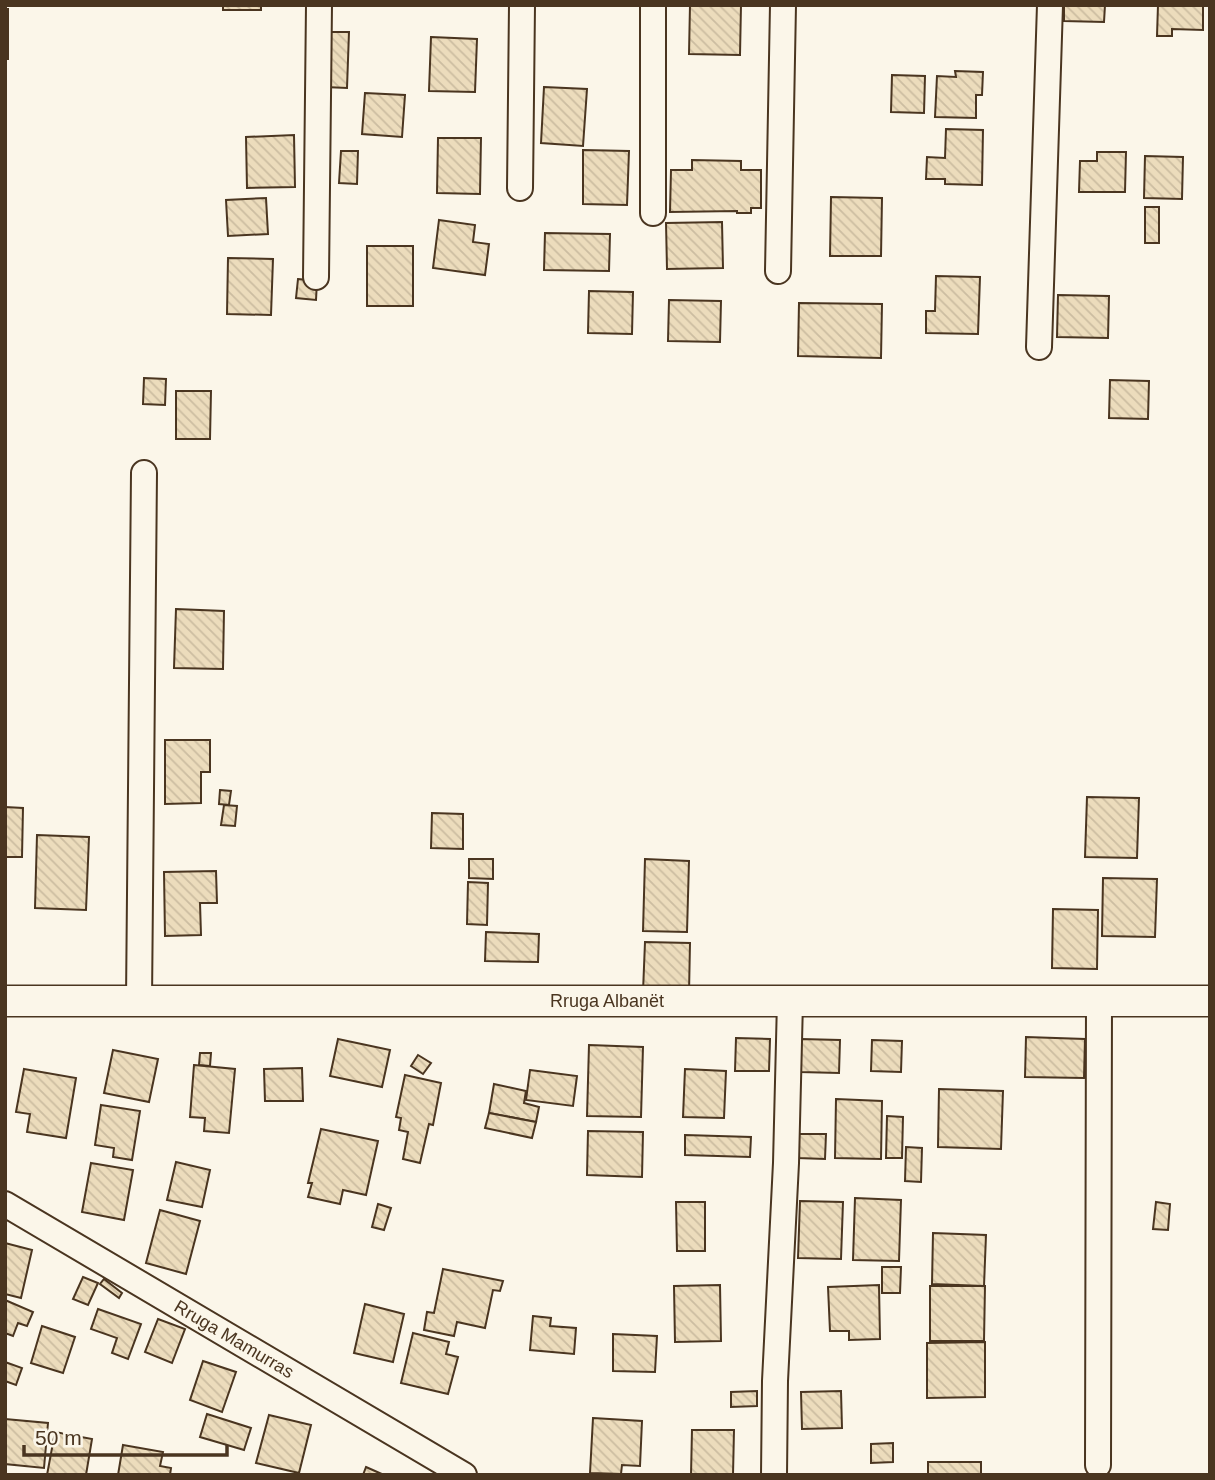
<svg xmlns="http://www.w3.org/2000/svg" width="1215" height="1480" viewBox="0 0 1215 1480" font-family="Arial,sans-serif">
<defs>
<pattern id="building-back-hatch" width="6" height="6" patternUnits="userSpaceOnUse" patternTransform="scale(1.75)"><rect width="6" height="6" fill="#ecdcbc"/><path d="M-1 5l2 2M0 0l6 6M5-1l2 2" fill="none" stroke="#ccbda1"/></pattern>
</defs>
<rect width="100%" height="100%" fill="#fbf6e9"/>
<g fill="url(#building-back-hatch)" stroke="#4a3520" stroke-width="2">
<rect x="223" y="5" width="38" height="5"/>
<polygon points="690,5 741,5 740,55 689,54"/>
<polygon points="1064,5 1105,5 1104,22 1064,21"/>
<polygon points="1158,5 1203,5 1203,30 1172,29 1172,36 1157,36"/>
<rect x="5" y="9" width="3" height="50"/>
<polygon points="328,32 349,32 347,88 325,87"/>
<polygon points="431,37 477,39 475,92 429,91"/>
<polygon points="955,71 983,72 982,95 976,95 976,118 935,117 937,76 956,77"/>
<polygon points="892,75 925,76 924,113 891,112"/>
<polygon points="544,87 587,89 583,146 541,143"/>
<polygon points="365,93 405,95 402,137 362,134"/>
<polygon points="946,129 983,130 982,185 945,184 945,179 926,179 927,157 945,158"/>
<polygon points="294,135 295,187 247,188 246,137"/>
<polygon points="438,138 481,138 480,194 437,193"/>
<polygon points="583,150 629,151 627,205 583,204"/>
<polygon points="341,151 358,151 357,184 339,183"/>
<polygon points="1097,152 1126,152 1125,192 1079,192 1080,161 1097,161"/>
<polygon points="1145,156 1183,157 1182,199 1144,198"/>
<polygon points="692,160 741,161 741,170 761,170 761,208 751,208 751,213 737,213 737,211 670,212 671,170 692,170"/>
<polygon points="831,197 882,198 881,256 830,256"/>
<polygon points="266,198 268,234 228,236 226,200"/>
<rect x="1145" y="207" width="14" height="36"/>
<polygon points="439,220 475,225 473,242 489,244 485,275 433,268"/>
<polygon points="722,222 723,268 667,269 666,223"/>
<polygon points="545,233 610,234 609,271 544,270"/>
<rect x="367" y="246" width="46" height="60"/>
<polygon points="228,258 273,259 271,315 227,314"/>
<polygon points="936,276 980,277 978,334 926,333 926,311 935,311"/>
<polygon points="298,279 317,281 316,300 296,298"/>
<polygon points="589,291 633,292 632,334 588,333"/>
<polygon points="1058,295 1109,296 1108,338 1057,337"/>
<polygon points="669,300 721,301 720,342 668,341"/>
<polygon points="799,303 882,304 881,358 798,356"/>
<polygon points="144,378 166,379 165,405 143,404"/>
<polygon points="1110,380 1149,381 1148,419 1109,418"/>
<polygon points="176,391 211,391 210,439 176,439"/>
<polygon points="176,609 224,611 223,669 174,668"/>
<polygon points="165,740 210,740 210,772 201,772 201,803 165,804"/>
<polygon points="220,790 231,791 229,805 219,804"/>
<polygon points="1087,797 1139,798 1137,858 1085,857"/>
<polygon points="224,805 237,806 235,826 221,825"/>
<polygon points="5,807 23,808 22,857 5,857"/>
<polygon points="432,813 463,814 463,849 431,848"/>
<polygon points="37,835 89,837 86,910 35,908"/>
<polygon points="469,859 493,859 493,879 469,878"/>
<polygon points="645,859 689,861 687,932 643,931"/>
<polygon points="216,871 217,903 200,903 201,935 165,936 164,872"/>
<polygon points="1103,878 1157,879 1155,937 1102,936"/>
<polygon points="468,882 488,883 487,925 467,924"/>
<polygon points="1053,909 1098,910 1097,969 1052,968"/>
<polygon points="486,932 539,934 538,962 485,961"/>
<polygon points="645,942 690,943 689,993 643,992"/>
<polygon points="1026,1037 1085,1039 1084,1078 1025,1077"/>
<polygon points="736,1038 770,1039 769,1071 735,1071"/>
<polygon points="338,1039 390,1050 382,1087 330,1076"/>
<polygon points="801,1039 840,1040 839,1073 800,1072"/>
<polygon points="872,1040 902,1041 901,1072 871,1071"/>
<polygon points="589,1045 643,1047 641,1117 587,1116"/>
<polygon points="113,1050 158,1059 149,1102 104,1093"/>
<polygon points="200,1053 211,1053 210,1066 199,1065"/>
<polygon points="418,1055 431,1063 423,1074 411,1066"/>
<polygon points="194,1065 235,1069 229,1133 204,1131 205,1118 190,1117"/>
<polygon points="302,1068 303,1101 265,1101 264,1069"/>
<polygon points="24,1069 76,1078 66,1138 27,1132 30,1114 16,1112"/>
<polygon points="685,1069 726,1071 724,1118 683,1117"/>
<polygon points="530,1070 577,1076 573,1106 526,1100"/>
<polygon points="405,1075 441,1083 433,1125 429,1124 420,1163 403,1159 408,1132 399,1130 401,1118 396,1117"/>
<polygon points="494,1084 526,1091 524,1103 539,1107 536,1122 489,1113"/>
<polygon points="939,1089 1003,1091 1001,1149 938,1147"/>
<polygon points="836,1099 882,1101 881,1159 835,1158"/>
<polygon points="101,1105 140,1111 132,1160 113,1157 114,1148 95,1145"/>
<polygon points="489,1113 536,1122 532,1138 485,1128"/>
<polygon points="887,1116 903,1117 902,1158 886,1158"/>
<polygon points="321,1129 378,1141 366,1195 343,1190 340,1204 308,1197 312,1183 308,1183"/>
<polygon points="588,1131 643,1132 642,1177 587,1175"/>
<polygon points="799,1134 826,1134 825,1159 798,1158"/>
<polygon points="685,1135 751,1137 750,1157 685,1155"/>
<polygon points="906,1147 922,1148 921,1182 905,1181"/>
<polygon points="176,1162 210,1170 202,1207 167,1200"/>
<polygon points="91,1163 133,1170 124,1220 82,1212"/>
<polygon points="855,1198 901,1200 899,1261 853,1260"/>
<polygon points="800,1201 843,1202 841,1259 798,1258"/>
<polygon points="676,1202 705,1202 705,1251 677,1251"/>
<polygon points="1156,1202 1170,1204 1168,1230 1153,1229"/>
<polygon points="378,1204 391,1208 384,1230 372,1227"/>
<polygon points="160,1210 200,1221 186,1274 146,1263"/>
<polygon points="933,1233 986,1235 984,1286 932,1284"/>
<polygon points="5,1243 32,1250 21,1298 5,1294"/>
<polygon points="882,1267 901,1267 900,1293 882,1293"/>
<polygon points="443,1269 503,1281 500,1291 493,1290 485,1328 457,1322 454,1336 424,1330 427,1312 434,1313"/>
<polygon points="83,1277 98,1283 88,1305 73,1299"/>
<polygon points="104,1279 122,1293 119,1298 100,1284"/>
<polygon points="720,1285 721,1341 675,1342 674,1286"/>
<polygon points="879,1285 880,1339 849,1340 849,1331 830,1331 828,1287"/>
<polygon points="930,1286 985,1286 984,1341 930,1341"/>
<polygon points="5,1300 33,1312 27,1326 18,1323 13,1336 5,1333"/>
<polygon points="365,1304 404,1314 393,1362 354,1353"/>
<polygon points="98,1309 141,1324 128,1359 112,1353 117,1338 91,1329"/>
<polygon points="533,1316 551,1318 550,1326 576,1328 574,1354 530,1350"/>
<polygon points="158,1319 185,1329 172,1363 145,1352"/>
<polygon points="42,1326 75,1337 63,1373 31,1363"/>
<polygon points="413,1333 449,1342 446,1354 458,1357 448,1394 401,1383"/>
<polygon points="613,1334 657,1336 655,1372 613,1371"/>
<polygon points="985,1342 985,1397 927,1398 927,1343"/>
<polygon points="203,1361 236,1372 222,1412 190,1400"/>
<polygon points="5,1362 22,1368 16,1385 5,1381"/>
<polygon points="757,1391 757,1406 731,1407 731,1392"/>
<polygon points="841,1391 842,1428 802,1429 801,1392"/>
<polygon points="207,1414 251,1428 244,1450 200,1437"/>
<polygon points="269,1415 311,1425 299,1473 256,1463"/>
<polygon points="593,1418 642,1421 640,1466 622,1465 621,1474 590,1473"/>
<polygon points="5,1419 48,1423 44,1468 5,1464"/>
<polygon points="692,1430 734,1430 733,1475 691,1475"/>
<polygon points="55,1432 92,1439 86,1475 47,1475"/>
<polygon points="893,1443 893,1462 871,1463 871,1444"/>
<polygon points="123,1445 163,1452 160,1466 171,1468 170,1475 118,1475"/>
<rect x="928" y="1462" width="53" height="13"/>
<polygon points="366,1467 384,1475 363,1475"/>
</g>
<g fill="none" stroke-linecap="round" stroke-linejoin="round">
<g stroke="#4a3520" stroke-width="28">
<g id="minor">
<polyline points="653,5 653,213"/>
<polyline points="520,188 522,5"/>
<polyline points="778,271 783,5"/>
<polyline points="316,277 319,5"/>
<polyline points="1039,347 1050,5"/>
<polyline points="139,1000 144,473"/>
<path id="s1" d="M 5,1204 L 464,1475"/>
<polyline points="1098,1465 1099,1001"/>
<polyline points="774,1475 775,1381 786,1163 790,1001"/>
</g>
</g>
<g stroke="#4a3520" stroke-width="33">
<g id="tertiary">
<path id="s2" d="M 5,1001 L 1210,1001"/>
</g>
</g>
<use href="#minor" stroke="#fbf6e9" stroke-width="24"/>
<use href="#tertiary" stroke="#fbf6e9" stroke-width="30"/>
</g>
<g text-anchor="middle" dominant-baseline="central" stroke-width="5" stroke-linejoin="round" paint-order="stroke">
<g font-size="18" fill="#4a3520" stroke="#fbf6e9">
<text stroke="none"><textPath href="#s2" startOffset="602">Rruga Albanët</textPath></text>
<text stroke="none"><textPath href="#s1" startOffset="266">Rruga Mamurras</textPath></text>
</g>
</g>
<rect width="1215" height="1480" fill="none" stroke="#4a3520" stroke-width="14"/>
<path d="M24 1445v10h203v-10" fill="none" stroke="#4a3520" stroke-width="3.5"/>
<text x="35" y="1445" font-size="21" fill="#4a3520" stroke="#fbf6e9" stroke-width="5" paint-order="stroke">50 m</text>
</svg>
